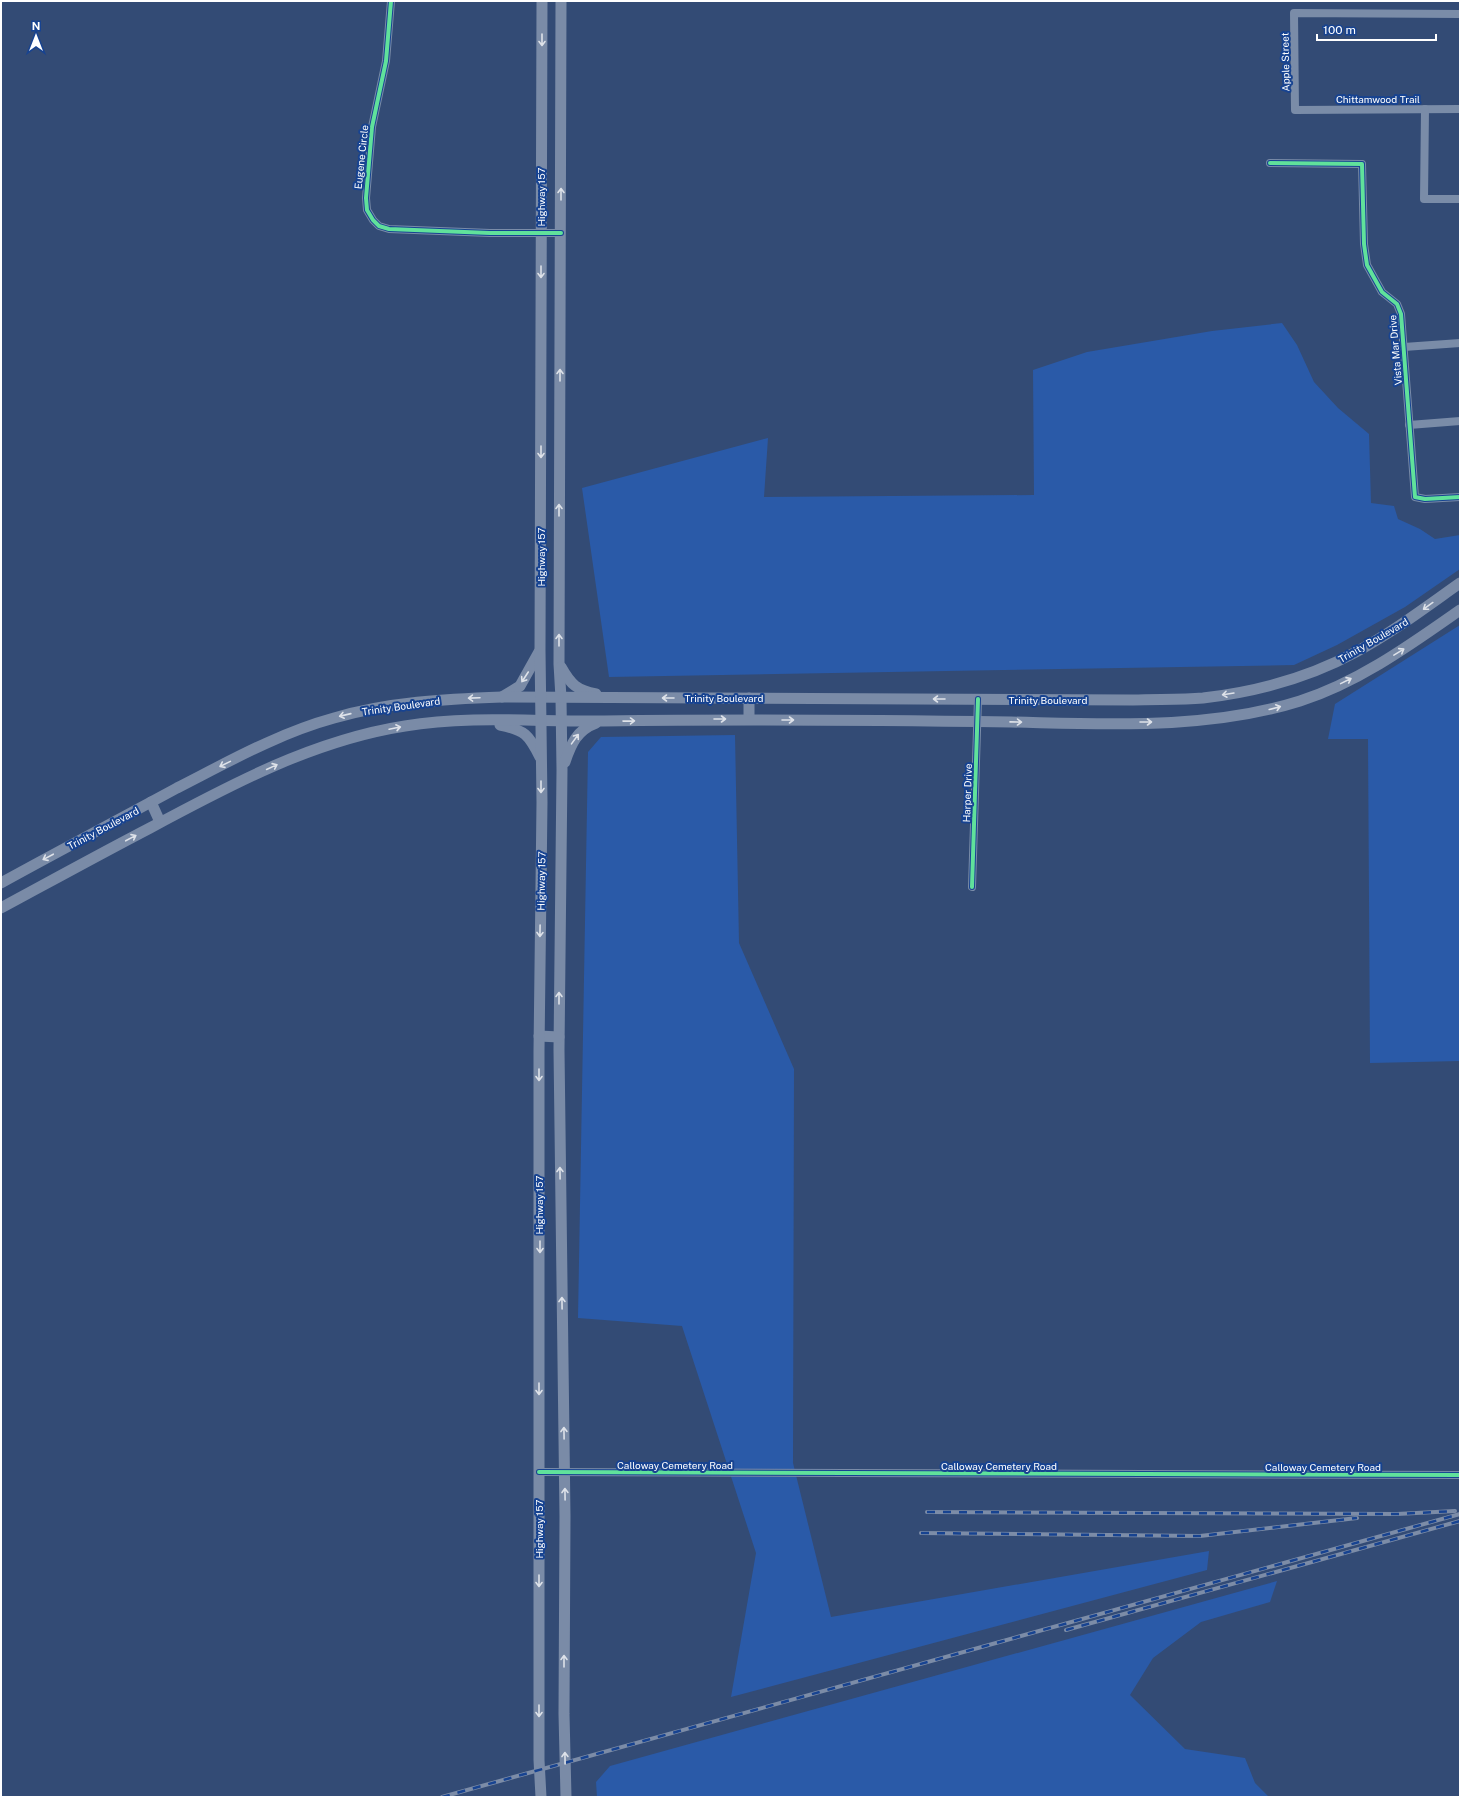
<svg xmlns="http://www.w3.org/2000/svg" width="1461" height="1798" viewBox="0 0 1461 1798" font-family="'Public Sans',sans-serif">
<rect width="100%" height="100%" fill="#334b75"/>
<g fill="#2a5aa8">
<polygon points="1282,323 1297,345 1314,382 1338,408 1369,434 1371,503 1394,506 1398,519 1420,529 1435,539 1460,535 1460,569 1405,607 1337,645 1294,665 609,677 582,488 768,438 764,497 1034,495 1033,370 1087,352 1212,331"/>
<polygon points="1460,625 1460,1061 1370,1063 1368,739 1328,739 1335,704"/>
<polygon points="735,735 739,943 794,1069 793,1463 831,1617 1209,1551 1207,1570 731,1697 756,1553 682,1326 578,1318 588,752 601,737"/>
<polygon points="1277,1581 1270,1602 1201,1622 1153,1658 1130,1695 1185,1749 1245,1758 1255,1783 1269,1797 597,1797 596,1782 610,1766"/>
</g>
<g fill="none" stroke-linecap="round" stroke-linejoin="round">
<g stroke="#7a8ca8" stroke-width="8">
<polyline points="391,1 386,61 372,127 366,198 367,210 373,220 379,226 389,229 490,233 561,233"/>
<polyline points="1460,14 1294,13 1295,110 1460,109"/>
<polyline points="1425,109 1424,199 1460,199"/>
<polyline points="1270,163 1362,164 1364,244 1367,265 1382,292 1397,304 1401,314 1415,497 1425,499 1460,497"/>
<polyline points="1404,347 1460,343"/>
<polyline points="1409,425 1460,421"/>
<polyline points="972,887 978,699"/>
<polyline points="539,1472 1460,1475"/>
</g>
<g stroke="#7a8ba7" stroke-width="11">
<polyline points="561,1 559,664 561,698 562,770 559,1050 565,1516 564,1714 566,1797"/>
<path d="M 561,667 C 571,685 577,690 596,694"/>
<polyline points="502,697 520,686 539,652"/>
<polyline points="749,698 749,719"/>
<path d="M 500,725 C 525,730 529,735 540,757"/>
<path d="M 565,762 C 571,744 577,730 596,723"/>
<polyline points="151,802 160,822"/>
<path d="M 1,883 C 59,851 118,820 177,788 C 228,762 279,733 334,718 C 388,702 446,699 502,697 L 1133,700 C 1156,699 1180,700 1203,698 C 1255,692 1310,677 1356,652 C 1393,632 1426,607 1460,583"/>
<path d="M 1,908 C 51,881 100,854 150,828 C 230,785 314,740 405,726 C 470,715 538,722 604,721 C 740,719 875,720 1011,722 C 1107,724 1208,730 1300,701 C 1359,682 1410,645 1460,610"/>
<polyline points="539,1036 559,1037"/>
<polyline points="541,1797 539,1760 539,1051 542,802 540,650 542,1"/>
</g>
<g stroke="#7c8ca7" stroke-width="4">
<g id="rail">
<polyline points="927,1512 1397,1514 1455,1511"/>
<polyline points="921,1533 1200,1536 1357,1518"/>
<polyline points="1066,1630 1460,1521"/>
<polyline points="442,1797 1460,1514"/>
</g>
</g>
<use href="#rail" stroke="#174391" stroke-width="2.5" stroke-dasharray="8" stroke-linecap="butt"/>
<g stroke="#174391" stroke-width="6">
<g id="cycleway">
<polyline points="391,1 386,61 372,127 366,198 367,210 373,220 379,226 389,229 490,233 561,233"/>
<polyline points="1270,163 1362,164 1364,244 1367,265 1382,292 1397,304 1401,314 1415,497 1425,499 1460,497"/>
<polyline points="972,887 978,699"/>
<polyline points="539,1472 1460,1475"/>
</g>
</g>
<use href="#cycleway" stroke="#60e19b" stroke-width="4"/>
</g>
<defs><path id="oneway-shaft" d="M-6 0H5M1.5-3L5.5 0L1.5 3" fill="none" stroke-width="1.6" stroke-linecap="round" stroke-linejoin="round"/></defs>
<g stroke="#dee2e9">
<use href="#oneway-shaft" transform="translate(542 40) rotate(90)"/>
<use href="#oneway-shaft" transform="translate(561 194) rotate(-90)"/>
<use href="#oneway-shaft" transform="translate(541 272) rotate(90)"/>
<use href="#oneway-shaft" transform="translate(560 375) rotate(-90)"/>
<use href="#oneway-shaft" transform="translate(541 452) rotate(90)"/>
<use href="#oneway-shaft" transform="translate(559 510) rotate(-90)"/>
<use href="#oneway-shaft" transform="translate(1428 606) rotate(144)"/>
<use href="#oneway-shaft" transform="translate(559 640) rotate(-90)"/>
<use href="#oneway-shaft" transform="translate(1399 652) rotate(-31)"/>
<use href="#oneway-shaft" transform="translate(525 677) rotate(123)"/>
<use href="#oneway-shaft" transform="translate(1346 681) rotate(-26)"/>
<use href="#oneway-shaft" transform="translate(1228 694) rotate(171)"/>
<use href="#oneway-shaft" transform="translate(474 698) rotate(178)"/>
<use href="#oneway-shaft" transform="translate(668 698) rotate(-180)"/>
<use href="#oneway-shaft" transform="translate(939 699) rotate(-180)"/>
<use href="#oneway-shaft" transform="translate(1275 708) rotate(-15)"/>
<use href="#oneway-shaft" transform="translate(345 715) rotate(167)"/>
<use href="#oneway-shaft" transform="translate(720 719)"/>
<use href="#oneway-shaft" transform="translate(788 720)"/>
<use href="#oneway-shaft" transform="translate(629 721) rotate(-1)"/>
<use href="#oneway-shaft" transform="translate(1016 722) rotate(1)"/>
<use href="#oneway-shaft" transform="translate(1146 722)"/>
<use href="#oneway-shaft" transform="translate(395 728) rotate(-12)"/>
<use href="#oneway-shaft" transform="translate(575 739) rotate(-54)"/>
<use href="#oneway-shaft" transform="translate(225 764) rotate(154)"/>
<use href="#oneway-shaft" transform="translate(272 767) rotate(-25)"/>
<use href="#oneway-shaft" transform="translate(541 787) rotate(90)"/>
<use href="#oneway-shaft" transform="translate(131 838) rotate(-28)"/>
<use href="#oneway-shaft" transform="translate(48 857) rotate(152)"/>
<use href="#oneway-shaft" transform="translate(540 931) rotate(91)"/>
<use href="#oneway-shaft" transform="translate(559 998) rotate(-90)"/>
<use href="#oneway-shaft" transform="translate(539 1075) rotate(90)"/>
<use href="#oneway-shaft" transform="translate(560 1173) rotate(-91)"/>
<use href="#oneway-shaft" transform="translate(540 1247) rotate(90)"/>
<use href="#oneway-shaft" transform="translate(562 1303) rotate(-91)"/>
<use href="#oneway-shaft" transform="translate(539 1389) rotate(90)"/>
<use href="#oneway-shaft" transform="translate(564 1433) rotate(-91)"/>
<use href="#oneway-shaft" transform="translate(565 1494) rotate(-91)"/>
<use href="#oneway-shaft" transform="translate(539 1581) rotate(90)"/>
<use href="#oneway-shaft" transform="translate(564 1661) rotate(-90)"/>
<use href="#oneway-shaft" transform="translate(539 1711) rotate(90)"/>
<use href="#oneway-shaft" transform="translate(565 1758) rotate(-91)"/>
</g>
<g text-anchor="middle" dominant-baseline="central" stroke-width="4" stroke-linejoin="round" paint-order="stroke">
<g font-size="10" fill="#fff" stroke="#174391">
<text transform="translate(1285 62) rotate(-91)">Apple Street</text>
<text x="1378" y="99">Chittamwood Trail</text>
<text transform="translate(361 157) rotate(-84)">Eugene Circle</text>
<text transform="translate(541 197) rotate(-90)">Highway 157</text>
<text transform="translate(1395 350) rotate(-95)">Vista Mar Drive</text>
<text transform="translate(541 557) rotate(-90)">Highway 157</text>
<text transform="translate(1373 640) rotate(-30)">Trinity Boulevard</text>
<text x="724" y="698">Trinity Boulevard</text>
<text x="1048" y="700">Trinity Boulevard</text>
<text transform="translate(401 706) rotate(-8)">Trinity Boulevard</text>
<text transform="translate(967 793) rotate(-88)">Harper Drive</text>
<text transform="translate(103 828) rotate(-28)">Trinity Boulevard</text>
<text transform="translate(541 881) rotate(-89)">Highway 157</text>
<text transform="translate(539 1205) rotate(-90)">Highway 157</text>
<text x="675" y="1465">Calloway Cemetery Road</text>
<text x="999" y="1466">Calloway Cemetery Road</text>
<text x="1323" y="1467">Calloway Cemetery Road</text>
<text transform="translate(539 1529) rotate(-90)">Highway 157</text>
</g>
</g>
<rect width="1461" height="1798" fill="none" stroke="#ffffff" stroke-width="4"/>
<g transform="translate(36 36)" stroke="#174391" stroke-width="3" paint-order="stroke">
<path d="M0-3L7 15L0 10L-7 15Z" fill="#ffffff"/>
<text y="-6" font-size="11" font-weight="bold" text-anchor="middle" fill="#ffffff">N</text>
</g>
<path d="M1317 34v6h119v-6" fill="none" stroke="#ffffff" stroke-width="2"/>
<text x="1323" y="34" font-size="12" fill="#ffffff" stroke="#174391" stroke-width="3" paint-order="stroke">100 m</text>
</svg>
